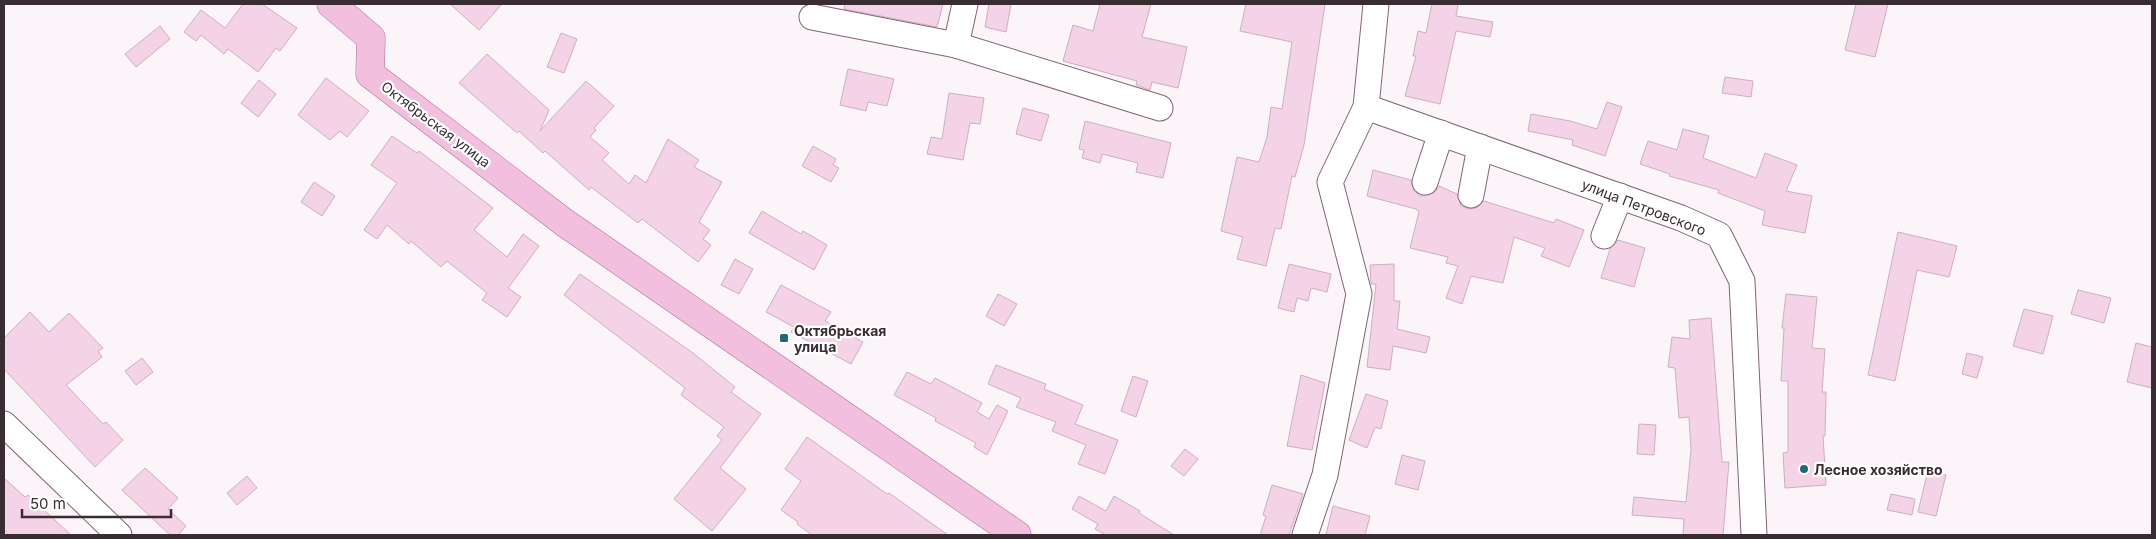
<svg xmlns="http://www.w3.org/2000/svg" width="2156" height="539" viewBox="0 0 2156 539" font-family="Inter,sans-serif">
<rect width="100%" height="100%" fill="#fbf4f8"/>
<g fill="#f5d3e6" stroke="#cfaec0">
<polygon points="243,4 262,4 297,28 280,51 276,48 258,72 228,49 224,54 201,35 196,41 184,32 201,10 225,28"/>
<polygon points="450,4 502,4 479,30"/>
<polygon points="845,4 943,4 937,27 844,9"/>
<polygon points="989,4 1011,4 1006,32 985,27"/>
<polygon points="1100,4 1151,4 1142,37 1187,47 1178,88 1152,82 1150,90 1136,85 1137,81 1063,61 1073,25 1093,31"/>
<polygon points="1246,4 1325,4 1304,145 1295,177 1292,176 1281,229 1275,228 1266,266 1237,259 1243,237 1221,231 1237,157 1259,162 1267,137 1271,107 1282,109 1292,42 1240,31"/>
<polygon points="1432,4 1458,4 1456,16 1493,22 1490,37 1456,31 1440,104 1405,96 1416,56 1413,56 1418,31 1426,33"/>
<polygon points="1856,4 1888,4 1875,57 1845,50"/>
<polygon points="160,26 170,39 136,67 125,54"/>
<polygon points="561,33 577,39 564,73 547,67"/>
<polygon points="487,54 549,110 540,131 586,81 614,106 594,128 596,130 590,137 609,153 602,160 629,184 635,175 646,183 668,139 699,160 694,167 722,182 699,222 710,230 703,239 711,245 698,262 642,219 638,223 591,187 589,190 545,151 543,153 519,131 517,133 459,83"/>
<polygon points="848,69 894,79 887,106 868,102 866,111 840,105"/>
<polygon points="1725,77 1753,81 1751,97 1722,93"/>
<polygon points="326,78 369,111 347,137 340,131 330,140 298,115"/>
<polygon points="259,80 276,94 258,117 241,103"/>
<polygon points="949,93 984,98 980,124 970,123 963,160 927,154 931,137 942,139"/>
<polygon points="1607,102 1622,107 1605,156 1572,145 1573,140 1528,131 1531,114 1570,121 1597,129"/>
<polygon points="1023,108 1049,115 1041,141 1016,134"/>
<polygon points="1085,121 1171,143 1163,178 1136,172 1138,163 1102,154 1100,163 1082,158 1084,150 1079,149"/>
<polygon points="1683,129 1709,136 1703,158 1756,178 1765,153 1797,165 1786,191 1812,196 1805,233 1762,225 1765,211 1718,193 1719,190 1669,176 1670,174 1640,164 1648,141 1677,150"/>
<polygon points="392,136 417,153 419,151 493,208 474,230 507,257 523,234 539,246 508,288 521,297 507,317 482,300 487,293 447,261 441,267 411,241 409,244 387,225 377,239 364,230 397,183 371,165"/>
<polygon points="813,146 836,159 833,165 839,168 831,182 802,166"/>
<polygon points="1373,170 1411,180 1414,191 1421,196 1434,193 1439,186 1457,194 1461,206 1468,209 1476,208 1484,201 1554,223 1556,219 1584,230 1569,267 1541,256 1545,248 1514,237 1503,283 1471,276 1462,304 1446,298 1458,266 1446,263 1448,257 1410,248 1419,212 1416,209 1367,196"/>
<polygon points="314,182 335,196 322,216 301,202"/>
<polygon points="762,211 801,234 803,231 827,245 814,270 749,233"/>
<polygon points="1898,232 1957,246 1949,277 1917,270 1895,381 1868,375"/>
<polygon points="1618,240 1645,248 1634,287 1601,278 1610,249"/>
<polygon points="735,259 753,269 739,294 721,285"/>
<polygon points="1289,264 1331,274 1327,292 1311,288 1308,301 1297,298 1294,312 1278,308"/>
<polygon points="1394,264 1394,301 1400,301 1397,329 1430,337 1426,353 1393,346 1390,370 1367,367 1376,284 1371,284 1370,265"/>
<polygon points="580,274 693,353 735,387 731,392 761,414 720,468 746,489 712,531 674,499 722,440 717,436 724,427 681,395 685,388 564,295"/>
<polygon points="781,285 831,312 825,321 863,342 851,364 791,332 794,327 766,312"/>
<polygon points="2078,290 2111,298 2104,323 2071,314"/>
<polygon points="998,294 1017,304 1004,326 986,316"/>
<polygon points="1786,294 1817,297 1812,348 1825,349 1822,392 1826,392 1825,436 1823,436 1826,485 1785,488 1783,453 1788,452 1788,381 1781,381 1784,328 1782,328"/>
<polygon points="2024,309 2053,316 2043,354 2013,346"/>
<polygon points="30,312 49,332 69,313 103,348 98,351 102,357 66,385 103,424 106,422 123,440 95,467 4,369 4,338"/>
<polygon points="1711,318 1722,462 1729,462 1723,535 1683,535 1684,519 1632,515 1634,497 1686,502 1691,450 1689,417 1679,418 1675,368 1668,367 1672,337 1690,339 1689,320"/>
<polygon points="2136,343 2152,347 2152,388 2127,382"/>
<polygon points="1967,353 1983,357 1977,378 1962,374"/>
<polygon points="142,358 153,372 136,385 125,371"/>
<polygon points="996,365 1046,384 1044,389 1083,405 1075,424 1118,440 1105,474 1078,464 1086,445 1052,431 1056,422 1016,407 1021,398 988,384"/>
<polygon points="907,372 931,384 935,378 982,403 977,412 989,419 997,405 1008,411 987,455 974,447 976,443 935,421 936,418 894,395"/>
<polygon points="1301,375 1325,383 1312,450 1287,446"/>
<polygon points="1133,376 1148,381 1136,417 1121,411"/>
<polygon points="1366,394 1388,401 1381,429 1375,427 1367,448 1349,440"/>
<polygon points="1639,424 1656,425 1654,455 1637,454"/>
<polygon points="807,437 887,494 889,493 948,535 812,535 797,524 798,522 781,510 801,481 785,469"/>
<polygon points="1185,449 1198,459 1184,476 1171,466"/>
<polygon points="1402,455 1425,461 1418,490 1395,484"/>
<polygon points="145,468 178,498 168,509 186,526 178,535 170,535 122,490"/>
<polygon points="1928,470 1946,475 1936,516 1918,512"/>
<polygon points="247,476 257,488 237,505 227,493"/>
<polygon points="4,478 25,497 28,495 71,535 9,535 4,530"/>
<polygon points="1272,485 1303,494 1289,535 1260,535 1266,516 1263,515"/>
<polygon points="1891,494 1915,499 1912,515 1887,510"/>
<polygon points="1079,496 1106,511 1114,496 1140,511 1139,513 1174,535 1106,535 1095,529 1098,524 1072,509"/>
<polygon points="1333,506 1370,516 1365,535 1326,535"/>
</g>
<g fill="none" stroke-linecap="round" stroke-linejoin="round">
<g stroke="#836576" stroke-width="27">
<g id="minor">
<polyline points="812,17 956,45 1160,108"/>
<polyline points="956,45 965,4"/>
<polyline points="1366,107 1681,218 1719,235 1742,281 1754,535"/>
<polyline points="1425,182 1441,133"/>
<polyline points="1471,195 1480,147"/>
<polyline points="1604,236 1620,196"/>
<polyline points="4,424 119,535"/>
<polyline points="1305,535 1325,475 1359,294 1330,182 1366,107 1376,4"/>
</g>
</g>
<g stroke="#ac7194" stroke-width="29">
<polyline id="major" points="331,4 371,38 370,74 565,223 1017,535"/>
</g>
<use href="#minor" stroke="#fff" stroke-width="25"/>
<use href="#major" stroke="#f2c0de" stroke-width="28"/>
</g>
<g fill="#236678" stroke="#fff" stroke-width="2">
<rect x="779" y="333" width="10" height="10" rx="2.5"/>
<circle cx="1804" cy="469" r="5"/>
</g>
<g text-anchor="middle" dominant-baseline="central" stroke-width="4.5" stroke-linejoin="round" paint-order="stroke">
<g font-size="14" fill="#392c33" stroke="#fff">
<text transform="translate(436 124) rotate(37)">Октябрьская улица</text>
<text transform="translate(1644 207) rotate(21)">улица Петровского</text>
</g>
<g font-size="14" font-weight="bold" fill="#392c33" stroke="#fff" text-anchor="start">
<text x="794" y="330">Октябрьская<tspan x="794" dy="16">улица</tspan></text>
<text x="1814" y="469">Лесное хозяйство</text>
</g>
</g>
<rect width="2156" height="539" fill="none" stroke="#392c33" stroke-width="10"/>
<path d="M22 509v8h149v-8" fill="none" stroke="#392c33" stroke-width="2.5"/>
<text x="30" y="509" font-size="15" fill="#392c33" stroke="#ffffff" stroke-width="4" paint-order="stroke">50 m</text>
</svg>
